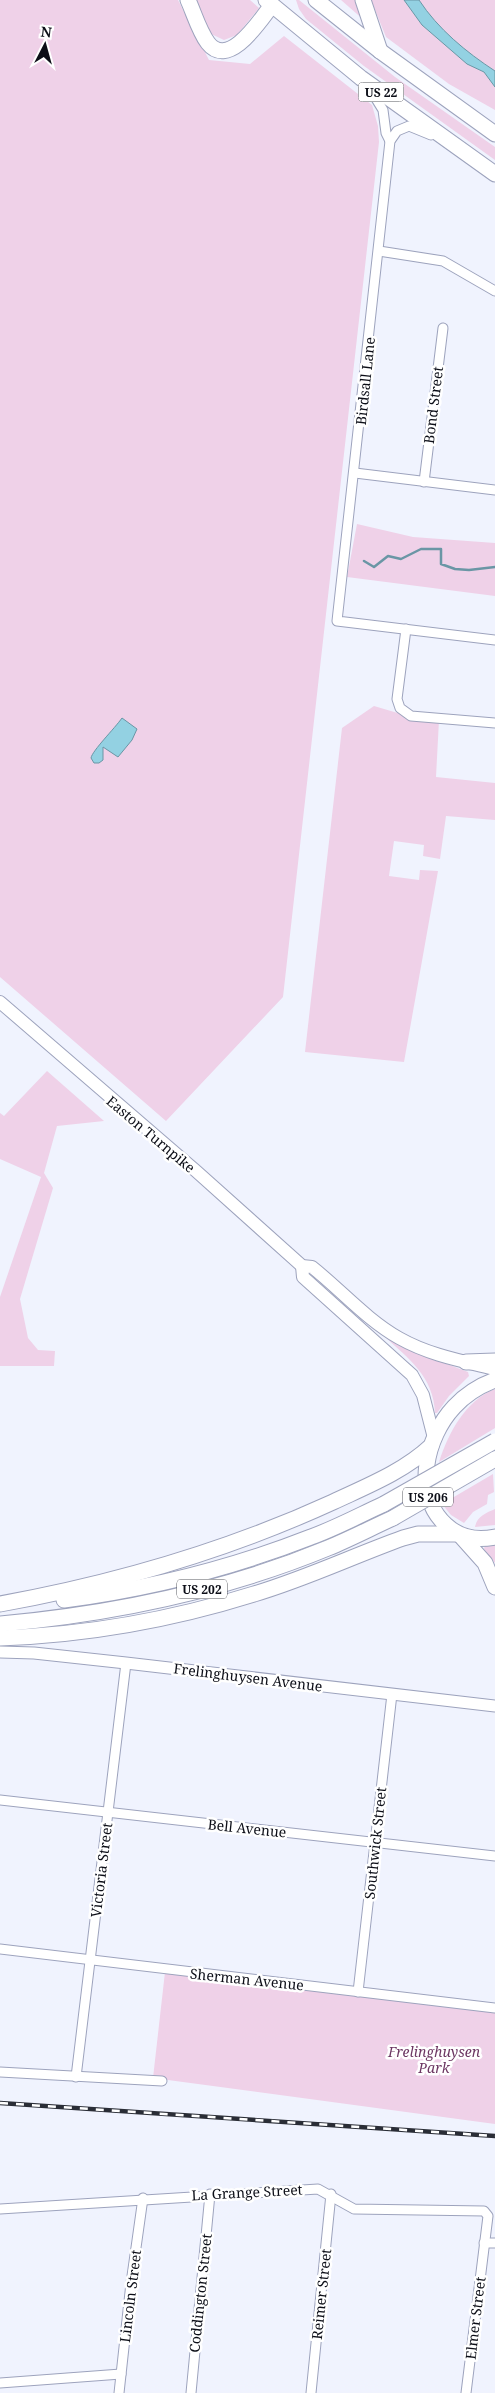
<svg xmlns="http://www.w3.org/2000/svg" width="495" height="2393" viewBox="0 0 495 2393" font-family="'Noto Serif',serif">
<rect width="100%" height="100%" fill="#f0f3fe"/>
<g fill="#efd1e8">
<polygon points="0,0 178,0 209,60 250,64 284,36 372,105 378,126 379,142 283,997 166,1121 0,977"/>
<polygon points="194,0 250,0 259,8 237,35 224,40 209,33"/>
<polygon points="296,0 299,0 395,77 495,147 495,160 364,66 306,19 299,9"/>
<polygon points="341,0 360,0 365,21"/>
<polygon points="371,0 404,0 422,25 467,64 484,72 495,87 495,110 449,84 386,37"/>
<path d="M 419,0 L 495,0 L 495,71 C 466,52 438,29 419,0 Z"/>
<polygon points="357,524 413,537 495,543 495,596 347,577"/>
<polygon points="374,706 401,714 439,720 436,777 495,783 495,820 446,816 440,859 423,856 424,845 394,841 389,876 419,880 420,870 438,871 404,1062 305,1052 342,728"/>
<polygon points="47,1071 104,1121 57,1126 44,1173 53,1188 20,1299 28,1338 38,1350 55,1351 54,1366 0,1366 0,1297 41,1177 0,1159 0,1113 4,1116"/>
<path d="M 385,1334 L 426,1356 L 468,1372 L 469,1376 L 449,1396 L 437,1413 L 435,1413 C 434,1377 408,1358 384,1336 Z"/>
<path d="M 495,1389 L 495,1428 L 439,1462 C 448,1433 466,1400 495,1389 Z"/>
<polygon points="493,1474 494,1492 488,1495 487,1504 473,1512 464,1523 451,1515 442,1504"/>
<path d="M 495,1509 L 495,1525 L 475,1527 C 477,1516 486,1513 495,1509 Z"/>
<polygon points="495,1542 495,1563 484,1549 485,1545"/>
<polygon points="165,1972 495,2010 495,2124 153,2078"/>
</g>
<g fill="#93d1e2" stroke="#6a96a5">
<path d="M 404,0 L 419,0 C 438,29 466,52 495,71 L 495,87 L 484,72 L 467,64 L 422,25 Z"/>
<path d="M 122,718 L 137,729 L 132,740 L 118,757 L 103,747 L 103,760 L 99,763 L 94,763 L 91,758 C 92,751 115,728 122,718 Z"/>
</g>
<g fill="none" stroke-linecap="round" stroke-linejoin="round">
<polyline stroke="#6a96a5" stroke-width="2.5" points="364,561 374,567 388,556 401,559 421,549 441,549 441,564 455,569 469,570 495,567"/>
<g stroke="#9da3bd" stroke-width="11">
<g id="minor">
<polyline points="370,89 383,110 386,133 390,141"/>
<polyline points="431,135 409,126 397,131 390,141 337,621 495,640"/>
<polyline points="379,251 443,261 495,291"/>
<polyline points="355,473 495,490"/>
<polyline points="424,482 443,328"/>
<polyline points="406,629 397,699 400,708 411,716 495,723"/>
<polyline points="0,1800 495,1856"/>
<polyline points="0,1949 495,2008"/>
<polyline points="358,1992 392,1694"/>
<polyline points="0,2072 162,2081"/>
<polyline points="76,2077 126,1663"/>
<polyline points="0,2209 318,2189 354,2209 484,2211 488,2216 466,2393"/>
<polyline points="484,2243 495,2243"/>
<polyline points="0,2383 121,2374"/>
<polyline points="119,2393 131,2283 143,2198"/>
<polyline points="191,2393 210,2194"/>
<polyline points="311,2393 331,2194"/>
</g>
</g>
<g stroke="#9da3bd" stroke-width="13">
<polyline id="tertiary" points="0,1652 34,1653 126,1663 495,1706"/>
</g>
<g stroke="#9da3bd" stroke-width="14">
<g id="secondary">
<path d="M 0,1002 L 196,1171 L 302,1266 L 312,1267 C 341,1290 367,1320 399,1338 C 429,1355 462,1361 495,1369"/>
<polyline points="302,1266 303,1277 412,1375 423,1395 434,1438"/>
</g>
</g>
<g stroke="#9da3bd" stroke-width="17">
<g id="trunk">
<path d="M 188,0 C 194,13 199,31 208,43 C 229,70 261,19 272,5"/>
<polyline points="266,0 361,78 495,174"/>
<polyline points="316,0 380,51 495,134"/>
<polyline points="363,0 380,51"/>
<polyline points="466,1362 495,1361"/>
<path d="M 495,1380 C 479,1386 465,1395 454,1407 C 426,1437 412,1494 446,1525 C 460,1538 476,1541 495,1537"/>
<polyline points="460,1535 485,1563 495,1587"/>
<path d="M 64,1600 C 148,1589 232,1568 311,1537 C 336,1528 360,1515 384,1504"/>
<path d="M 0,1604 C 116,1583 226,1551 333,1502 C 367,1486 403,1472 431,1446"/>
<path d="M 0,1624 C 111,1614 224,1591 328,1548 C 350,1539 371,1528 393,1518"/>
<path d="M 0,1638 C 87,1635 171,1620 254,1594 C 305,1579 353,1556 403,1538 L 418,1534 L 457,1534"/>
</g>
</g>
<use href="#minor" stroke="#fff" stroke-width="9"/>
<use href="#tertiary" stroke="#fff" stroke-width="11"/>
<use href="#secondary" stroke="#fff" stroke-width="12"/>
<use href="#trunk" stroke="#fff" stroke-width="15"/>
<g stroke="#2a2d36" stroke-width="4.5">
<polyline id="rail" points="0,2103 495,2136"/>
</g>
<use href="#rail" stroke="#fff" stroke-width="2.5" stroke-dasharray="8" stroke-linecap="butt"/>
<g stroke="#9da3bd" stroke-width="17" stroke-linecap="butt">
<g id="trunk-bridge">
<polyline points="384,1504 495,1441"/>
<polyline points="393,1518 495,1459"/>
</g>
</g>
<use href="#trunk-bridge" stroke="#fff" stroke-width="15"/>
</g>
<g text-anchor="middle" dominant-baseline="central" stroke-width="5" stroke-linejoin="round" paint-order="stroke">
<g fill="#fff" stroke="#55565d" stroke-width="1">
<rect x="358.5" y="82.5" width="45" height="19" rx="4"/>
<rect x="403" y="1487.5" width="50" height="19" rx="4"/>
<rect x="177" y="1579.5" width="50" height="19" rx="4"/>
</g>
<g font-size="12" font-weight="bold" fill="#0c0e17">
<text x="381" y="92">US 22</text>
<text x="428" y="1497">US 206</text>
<text x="202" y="1589">US 202</text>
</g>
<g font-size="14" fill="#0c0e17" stroke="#fff">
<text transform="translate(365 381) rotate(-84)">Birdsall Lane</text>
<text transform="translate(433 405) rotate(-83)">Bond Street</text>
<text transform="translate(151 1134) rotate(40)">Easton Turnpike</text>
<text transform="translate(248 1677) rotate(7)">Frelinghuysen Avenue</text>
<text transform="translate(247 1828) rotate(6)">Bell Avenue</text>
<text transform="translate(375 1843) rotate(-84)">Southwick Street</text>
<text transform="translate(101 1870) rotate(-83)">Victoria Street</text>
<text transform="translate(247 1979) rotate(6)">Sherman Avenue</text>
<text transform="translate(247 2192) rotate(-3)">La Grange Street</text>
<text transform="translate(200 2293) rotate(-84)">Coddington Street</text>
<text transform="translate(321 2294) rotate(-84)">Reimer Street</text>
<text transform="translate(130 2296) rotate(-83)">Lincoln Street</text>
<text transform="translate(475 2318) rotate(-83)">Elmer Street</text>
</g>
<g font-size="14" font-style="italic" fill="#6c3662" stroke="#fff">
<text x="434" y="2051">Frelinghuysen<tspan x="434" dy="16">Park</tspan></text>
</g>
</g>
<g transform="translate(45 45) rotate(6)" stroke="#ffffff" stroke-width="4" paint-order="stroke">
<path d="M0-4L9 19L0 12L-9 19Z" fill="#0c0e17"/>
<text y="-8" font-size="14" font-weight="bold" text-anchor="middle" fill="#0c0e17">N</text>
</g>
</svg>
